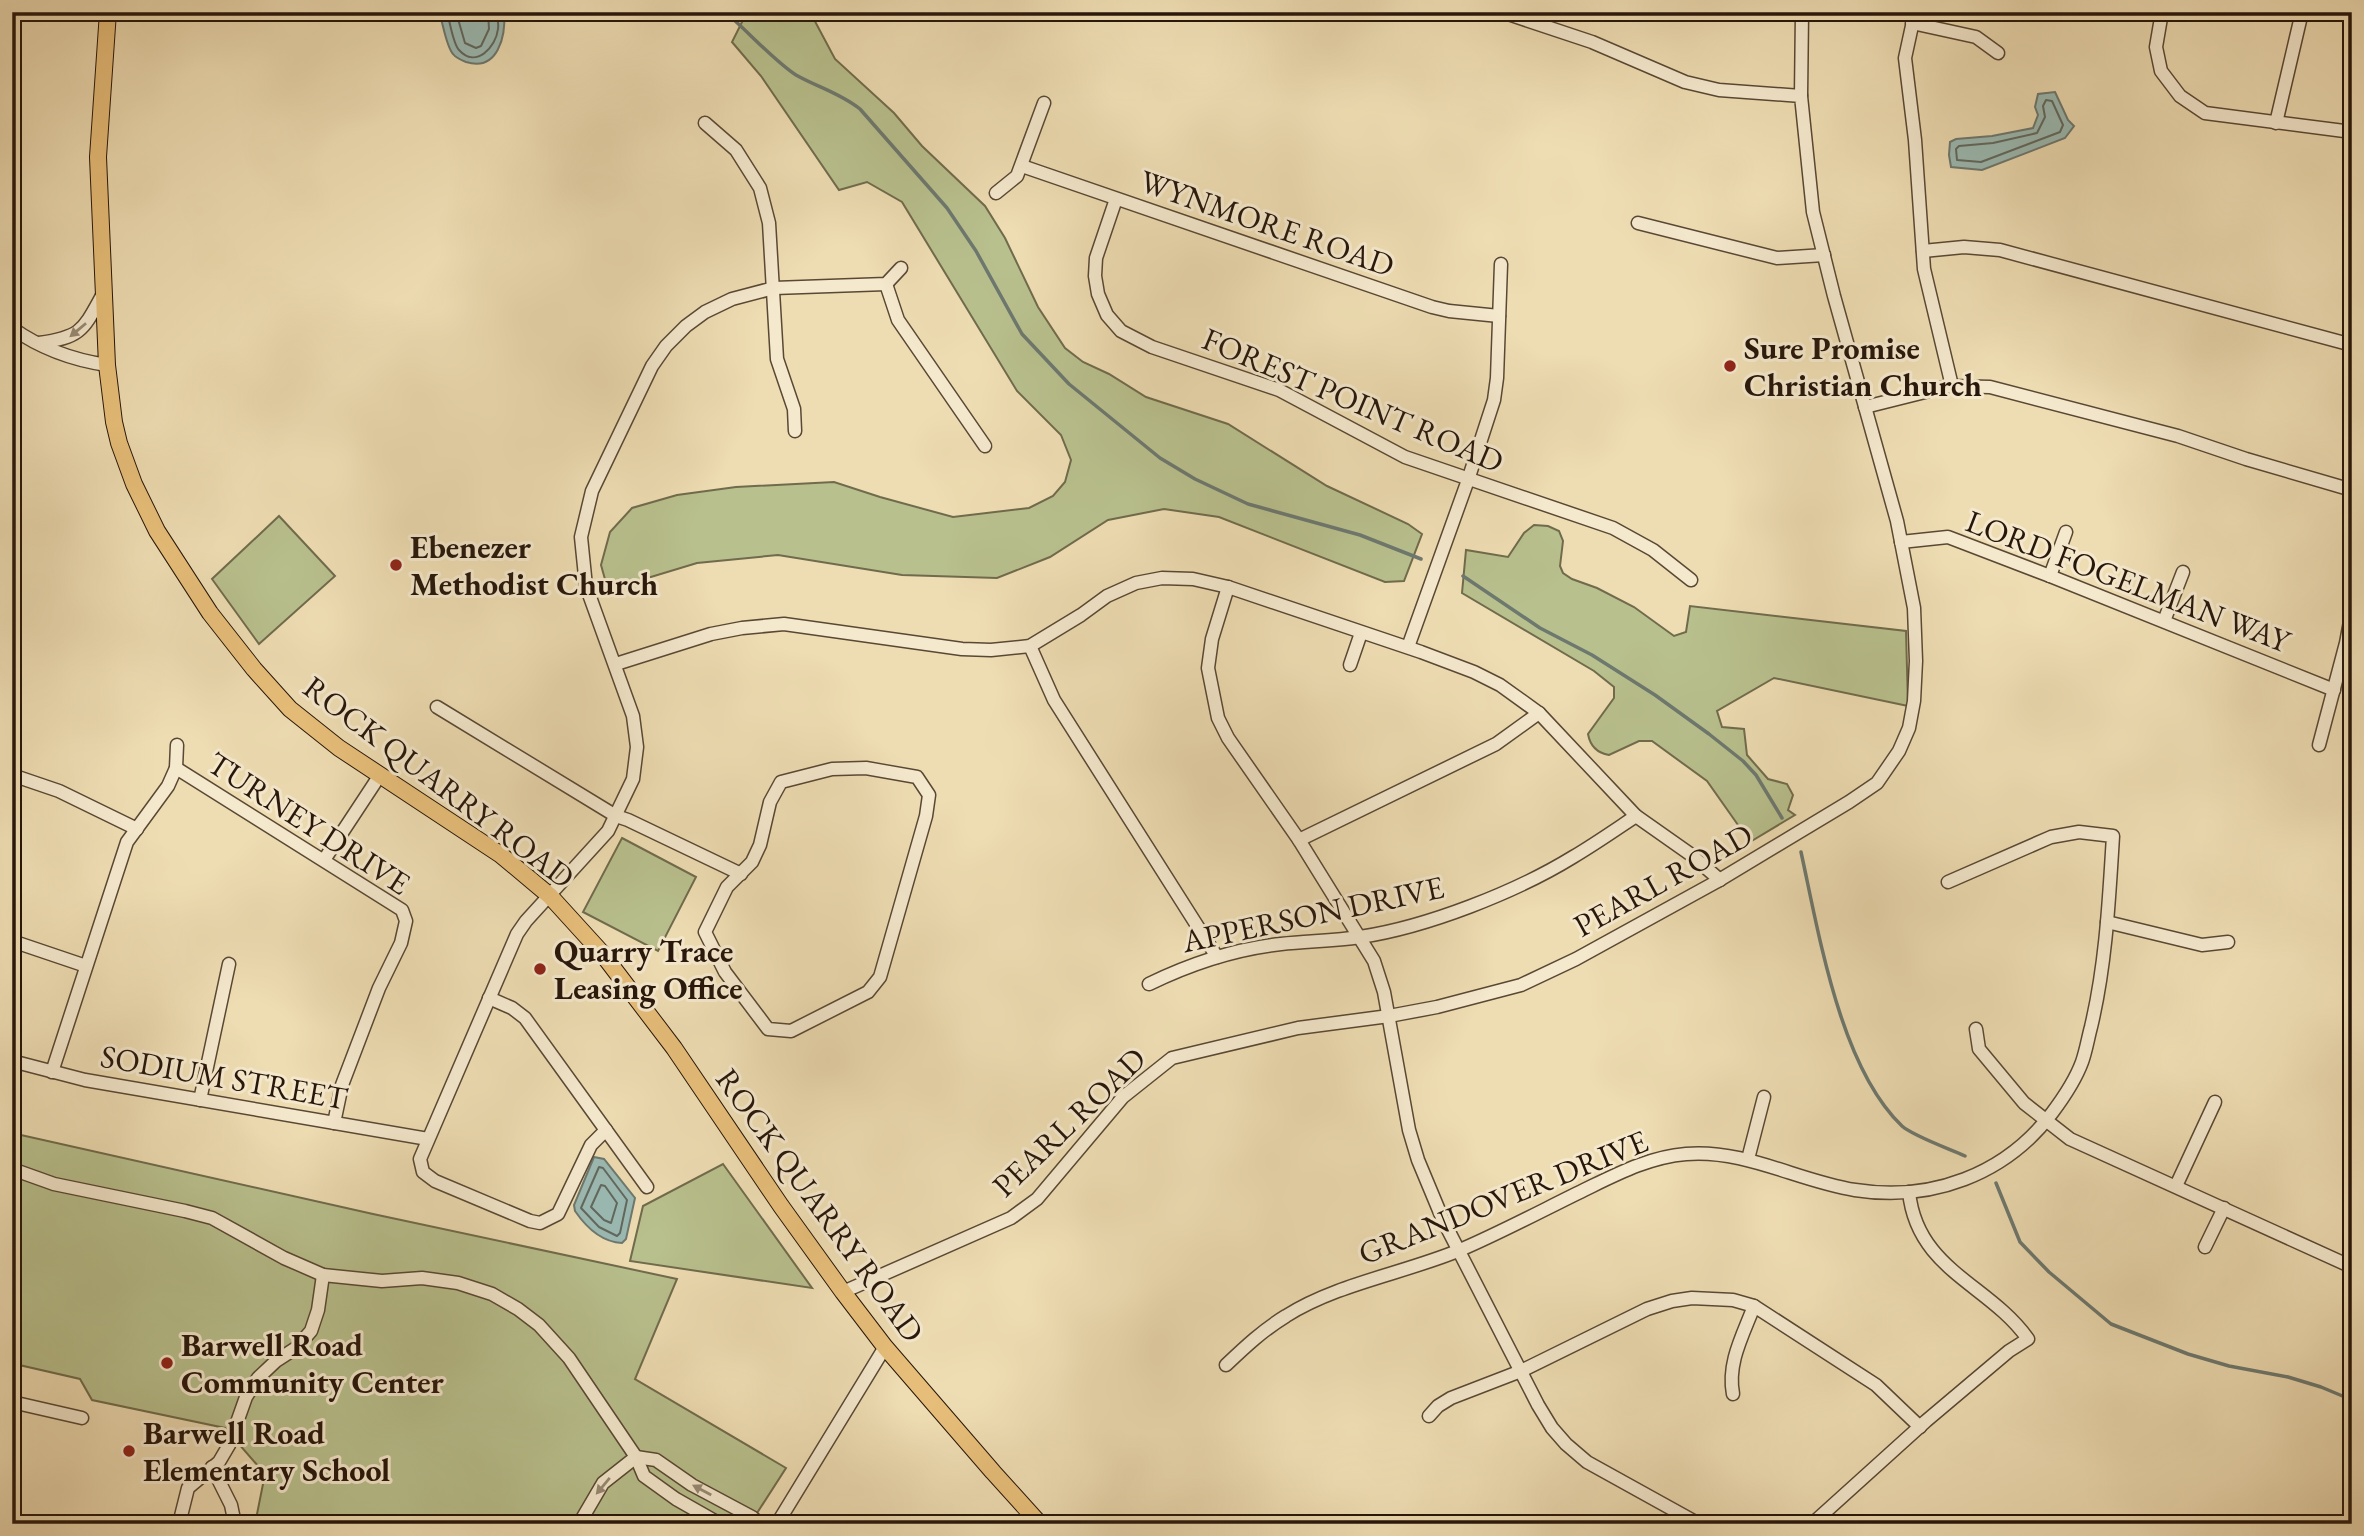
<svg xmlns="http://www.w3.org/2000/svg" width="2364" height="1536" viewBox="0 0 2364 1536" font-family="'EB Garamond',serif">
<rect width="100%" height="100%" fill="#eedcb2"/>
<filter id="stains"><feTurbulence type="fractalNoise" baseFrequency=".00286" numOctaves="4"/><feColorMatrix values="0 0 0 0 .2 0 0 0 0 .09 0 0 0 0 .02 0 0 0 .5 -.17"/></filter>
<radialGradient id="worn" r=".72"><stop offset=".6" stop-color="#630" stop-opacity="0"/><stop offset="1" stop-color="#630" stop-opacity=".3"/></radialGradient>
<g fill="#b8c08d" stroke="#706b4c" stroke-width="2">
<polygon points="747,12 810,12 835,59 894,113 922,146 985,206 1005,238 1038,307 1065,348 1083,362 1109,374 1146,397 1228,424 1327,486 1408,524 1422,534 1404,581 1385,582 1219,517 1164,509 1108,520 1050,557 997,578 902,575 778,555 697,563 608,590 601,565 610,532 632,508 677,495 736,487 834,482 880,497 953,517 1029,508 1053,496 1065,482 1071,460 1061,435 1017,391 902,202 867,182 839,190 761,76 732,42"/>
<polygon points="279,516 335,576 259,644 212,579"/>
<path d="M 1534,525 L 1548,526 L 1559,531 L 1563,541 L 1560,566 L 1563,573 L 1572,579 L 1597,588 L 1634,607 L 1674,636 L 1686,632 L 1690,606 L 1906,631 L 1908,706 L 1774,678 L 1717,711 L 1722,727 L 1744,729 L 1747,755 L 1768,779 L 1787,784 L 1793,795 L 1788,810 L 1795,815 L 1750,842 L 1707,781 L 1652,741 L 1639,741 L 1609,755 C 1597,753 1590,745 1588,734 L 1614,698 L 1614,687 L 1594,671 L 1462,593 L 1466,550 L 1508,557 L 1524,533 Z"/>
<polygon points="622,838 696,877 658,951 583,912"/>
<polygon points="12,1133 373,1214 677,1279 635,1379 786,1468 750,1524 255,1524 265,1474 225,1428 92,1400 80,1379 15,1364 12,1360"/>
<polygon points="723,1164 812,1288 630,1261 643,1206"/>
</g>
<g fill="#9bbab3" stroke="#6d786f" stroke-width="2">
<path d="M 439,12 L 504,12 C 506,36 498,72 466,62 C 461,60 456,58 453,54 C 446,46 443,23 439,12 Z"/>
<polygon points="2055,92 2068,120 2074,126 2065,138 1982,170 1951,167 1949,155 1950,142 1956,139 1992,136 2033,128 2038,115 2035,107 2038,94"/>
<path d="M 594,1157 L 604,1159 L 635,1198 L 626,1239 L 622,1243 C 601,1242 586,1227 575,1211 L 574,1205 Z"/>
</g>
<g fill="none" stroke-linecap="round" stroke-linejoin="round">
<g stroke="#61685e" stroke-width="2">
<path d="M 447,12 C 450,22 453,44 459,50 C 476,69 496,47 498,29 C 499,24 497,18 497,12"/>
<polyline points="456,12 465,43 476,48 481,46 489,29 488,12"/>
<polygon points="2046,100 2052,101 2063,125 2060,132 1981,162 1957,160 1956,149 1959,146 1993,143 2037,133 2045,117 2043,106"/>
<polygon points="599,1167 603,1168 627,1200 620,1233 617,1236 599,1227 581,1208"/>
<polygon points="601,1185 605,1186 617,1203 611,1223 604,1220 591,1207"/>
</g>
<g stroke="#6d786f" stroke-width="3.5">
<path d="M 722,12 L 733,19 C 751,35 777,63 796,75 C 817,87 840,93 860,109 L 947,208 L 976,251 L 1022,334 L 1069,384 L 1160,458 L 1195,479 L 1248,504 L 1360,535 L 1421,559"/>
<polyline points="1463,576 1540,628 1592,655 1655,695 1709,734 1743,761 1756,775 1782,818"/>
<path d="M 1801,852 C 1819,934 1840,1067 1902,1126 C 1913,1136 1950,1149 1965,1156"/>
<polyline points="1996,1183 2020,1242 2049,1272 2111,1324 2188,1354 2229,1366 2288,1377 2321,1387 2352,1400"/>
</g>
<g stroke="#594834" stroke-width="15">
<g id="minor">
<polyline points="1915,12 1905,58 1915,140 1924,269 1952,386"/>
<polyline points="2162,12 2156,47 2161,71 2180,96 2205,113 2352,132"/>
<polyline points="1912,23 1976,37 1998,53"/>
<polyline points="1801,96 1802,12"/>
<polyline points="705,123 736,150 760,188 769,223 777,359 794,409 795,431"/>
<polyline points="2276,123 2302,12"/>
<polyline points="1022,166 1432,307 1449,311 1499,316"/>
<polyline points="996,193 1017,176 1044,103"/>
<polyline points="1116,199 1096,258 1095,276 1098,294 1107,315 1121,331 1152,347 1279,390 1405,457 1613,528 1653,550 1691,580"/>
<polyline points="1638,223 1777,258 1824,255"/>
<polyline points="1923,251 1964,247 2000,250 2352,345"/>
<polyline points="886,284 898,320 985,446"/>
<path d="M 12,328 C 40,348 73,360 107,365"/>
<path d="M 39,343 C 82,337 83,330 103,294"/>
<polyline points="1865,407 1949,386 1990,387 2178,436 2246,459 2352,490"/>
<polyline points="1901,542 1948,537 2050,576 2334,690"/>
<polyline points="2050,576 2066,532"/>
<polyline points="1228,587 1212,639 1208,668 1218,718 1228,738 1299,840 1374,961 1384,992 1409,1130 1418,1160 1443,1220 1538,1405 1552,1428 1566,1444 1587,1462 1699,1524"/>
<polyline points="2164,621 2183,572"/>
<polyline points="1030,646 1054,700 1217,957"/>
<polyline points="1408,647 1468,480 1494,400 1497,378 1501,264"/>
<polyline points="616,664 711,634 742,628 784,624 962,649 991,650 1030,646 1081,615 1107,596 1136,583 1162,578 1193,579 1228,587 1421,652 1474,672 1500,685 1539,713 1636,816 1690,854 1720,880"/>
<polyline points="1350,665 1361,633"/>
<polyline points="437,707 616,816 628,820 741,874"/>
<polyline points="2319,745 2346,643 2352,611"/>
<polyline points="176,768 402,910 406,921 401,943 379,988 342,1085 334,1123"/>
<polygon points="866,768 917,777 929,795 926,816 880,977 868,992 791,1031 768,1029 725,972 705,932 727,887 752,862 760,845 770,802 781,782 832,769"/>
<polyline points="12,775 59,791 137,829"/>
<polyline points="1299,840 1496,744 1539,713"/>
<polyline points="324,860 380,775"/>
<polyline points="2107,922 2202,945 2228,942"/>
<polyline points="12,941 86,966"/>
<path d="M 1149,984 C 1190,964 1235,949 1281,944 C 1307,941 1334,941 1360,937 C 1427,927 1516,892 1573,857 C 1595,844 1615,830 1636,816"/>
<polyline points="489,998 512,1008 525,1018 647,1187"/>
<polyline points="1976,1029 1979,1049 2024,1103 2070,1139 2352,1267"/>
<polyline points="12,1061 85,1080 428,1139"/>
<polyline points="52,1072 127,842 168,786 176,768 177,745"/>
<polyline points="200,1100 229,964"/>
<polyline points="606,1130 591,1145 558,1214 540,1223 530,1221 435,1181 423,1172 420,1159 517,934 526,921 608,831 633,779 637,747 633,716 586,586 581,537 592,491 652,366 666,346 686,326 705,312 732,299 774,288 886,284 901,268"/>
<polyline points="1748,1159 1764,1097"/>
<polyline points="12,1169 54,1184 185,1211 212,1218 284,1258 323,1275 382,1281 422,1278 458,1283 492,1294 518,1309 539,1325 569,1358 636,1457 644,1476 676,1499 720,1524"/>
<polyline points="2176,1186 2215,1102"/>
<polyline points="2205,1247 2224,1208"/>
<polyline points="843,1292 1011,1218 1037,1199 1123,1097 1172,1058 1298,1028 1389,1016 1437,1007 1521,985 1576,959 1716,882 1849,802 1877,783 1899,751 1909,728 1914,701 1916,661 1914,608 1897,521 1834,296 1813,212 1801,96 1719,90 1685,82 1592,42 1502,12"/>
<path d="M 1226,1365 C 1245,1347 1263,1330 1286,1316 C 1336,1284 1405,1273 1460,1250 C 1502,1232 1543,1210 1584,1190 C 1617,1174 1649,1157 1686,1154 C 1745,1149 1798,1181 1855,1190 C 1931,1202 2005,1175 2052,1113 C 2064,1097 2075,1081 2082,1062 C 2086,1051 2088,1038 2091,1027 C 2106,964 2109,900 2113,836 L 2079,832 L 2051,837 L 1948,882"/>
<path d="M 1733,1394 C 1727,1363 1743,1335 1754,1306"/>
<polyline points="12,1402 82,1418"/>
<polyline points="1429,1416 1438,1406 1451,1398 1521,1371 1647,1309 1672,1301 1692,1298 1733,1300 1754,1306 1876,1385 1920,1427"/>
<polyline points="636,1457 656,1460 692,1485 752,1517 760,1524"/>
<polyline points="212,1467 231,1505 235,1524"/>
<polyline points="179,1524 188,1488 219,1462 229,1445 246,1397 258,1378 276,1361 296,1348 311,1331 318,1310 323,1275"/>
<polyline points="579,1524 603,1483 636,1457"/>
<polyline points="777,1524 885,1347"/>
<path d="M 1812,1524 L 1926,1421 L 2009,1351 L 2028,1339 C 1989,1284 1917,1270 1909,1192"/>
</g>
</g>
<g stroke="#27160a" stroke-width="18">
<polyline id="major" points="108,12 98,157 107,365 114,422 119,443 134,484 157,531 210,613 254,669 290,709 339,748 501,855 550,896 601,952 674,1048 781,1206 843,1292 885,1347 993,1472 1040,1524"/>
</g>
<use href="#minor" stroke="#f4e8cd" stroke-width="12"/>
<use href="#major" stroke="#e7be79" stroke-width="16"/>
</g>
<defs><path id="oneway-solid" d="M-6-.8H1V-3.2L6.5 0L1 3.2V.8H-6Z" transform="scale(1.75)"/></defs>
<g fill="#988a75">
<use href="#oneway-solid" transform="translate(78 330) rotate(140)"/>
<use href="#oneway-solid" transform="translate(603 1486) rotate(130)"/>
<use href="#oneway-solid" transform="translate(702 1490) rotate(-152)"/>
</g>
<g fill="#8f2418" stroke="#f4e8cd" stroke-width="2.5">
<circle cx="1730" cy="366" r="7"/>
<circle cx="396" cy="565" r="7"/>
<circle cx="540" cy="969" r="7"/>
<circle cx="167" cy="1363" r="7"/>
<circle cx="129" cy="1451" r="7"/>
</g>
<g text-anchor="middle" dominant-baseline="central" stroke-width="6" stroke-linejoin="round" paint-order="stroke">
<g font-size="32" fill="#27160a" stroke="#f4e8cd">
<text transform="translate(1267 223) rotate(19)">WYNMORE ROAD</text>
<text transform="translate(1353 400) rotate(23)">FOREST POINT ROAD</text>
<text transform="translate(2128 581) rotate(21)">LORD FOGELMAN WAY</text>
<text transform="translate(439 782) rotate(37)">ROCK QUARRY ROAD</text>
<text transform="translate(309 823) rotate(33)">TURNEY DRIVE</text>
<text transform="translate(1663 880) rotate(-29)">PEARL ROAD</text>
<text transform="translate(1313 914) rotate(-12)">APPERSON DRIVE</text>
<text transform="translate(224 1077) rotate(10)">SODIUM STREET</text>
<text transform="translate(1069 1122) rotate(-44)">PEARL ROAD</text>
<text transform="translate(1503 1197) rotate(-22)">GRANDOVER DRIVE</text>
<text transform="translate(820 1205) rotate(54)">ROCK QUARRY ROAD</text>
</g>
<g font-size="32" font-weight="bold" fill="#27160a" stroke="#f4e8cd" text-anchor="start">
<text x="1744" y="348">Sure Promise<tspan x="1744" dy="37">Christian Church</tspan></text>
<text x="410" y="547">Ebenezer<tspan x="410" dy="37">Methodist Church</tspan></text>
<text x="554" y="951">Quarry Trace<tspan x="554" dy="37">Leasing Office</tspan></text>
<text x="181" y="1345">Barwell Road<tspan x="181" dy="37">Community Center</tspan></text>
<text x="143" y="1433">Barwell Road<tspan x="143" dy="37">Elementary School</tspan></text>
</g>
</g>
<rect width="2364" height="1536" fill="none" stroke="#eedcb2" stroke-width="42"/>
<rect x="14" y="14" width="2336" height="1508" fill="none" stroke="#27160a" stroke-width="3.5"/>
<rect x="21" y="21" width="2322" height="1494" fill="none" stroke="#27160a" stroke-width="2"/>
<rect width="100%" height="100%" filter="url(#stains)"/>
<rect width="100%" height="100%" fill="url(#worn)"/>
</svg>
